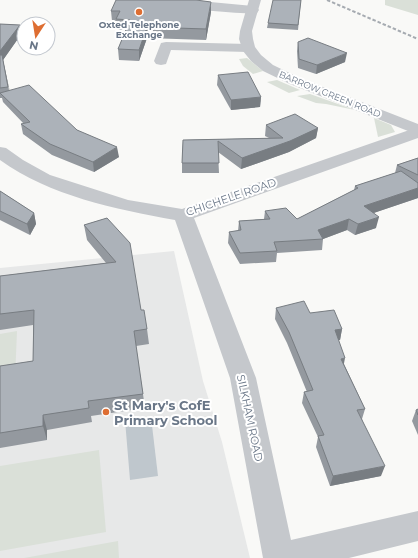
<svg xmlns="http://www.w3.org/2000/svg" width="418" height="558" viewBox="0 0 418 558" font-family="Montserrat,sans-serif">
<rect width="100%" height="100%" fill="#f9f9f7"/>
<polygon fill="#e7e8e8" points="174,251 203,381 222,442 250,558 0,558 0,268"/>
<g fill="#dae0d8">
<polygon points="385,0 418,0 418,15 385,5"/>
<polygon points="247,58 263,71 253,74 243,66 239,59"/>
<polygon points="277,80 300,90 289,93 267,82"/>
<polygon points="310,94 355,110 326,104 316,103 297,96"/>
<polygon points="374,118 391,125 395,132 378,137"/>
<polygon points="17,331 15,379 0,381 0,334"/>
<polygon points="99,450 106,532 0,551 0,466"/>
<polygon points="118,541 119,558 24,558"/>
</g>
<polygon fill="#bfc7cd" points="151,417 158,476 130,480 125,420"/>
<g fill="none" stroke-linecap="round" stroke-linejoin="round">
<g fill="#c5c8cc" fill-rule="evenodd">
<path d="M 172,0 L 189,0 L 253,6 L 257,7 L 259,10 L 257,13 L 253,14 C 237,12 181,12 172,0 Z"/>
<polygon points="166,42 248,44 253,45 255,48 253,51 248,52 171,50 166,64 161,65 156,64 154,61 161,43"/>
<path d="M 418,127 L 418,138 L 194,218 L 256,378 L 291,540 L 418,511 L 418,541 L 349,558 L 263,558 L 230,378 L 175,220 C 115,209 50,196 0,160 L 0,147 L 6,148 L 23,160 L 50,175 L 128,200 L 182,209 Z"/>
</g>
<polygon fill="#c5c8cc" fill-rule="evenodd" points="249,0 261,0 252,31 253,39 255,47 261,55 273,65 300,78 418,124 418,135 290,84 263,71 251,61 243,51 239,39 240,31"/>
<polyline stroke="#a6abb1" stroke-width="2" stroke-dasharray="3.5 2" stroke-linecap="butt" points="327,0 418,39"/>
</g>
<g fill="#94999f">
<polygon points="301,0 298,30 267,28 268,23"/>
<polygon points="111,11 211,12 206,40 147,38 139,61 119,60 118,49 126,30 118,30 117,21 112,21"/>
<polygon points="0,24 20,25 22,33 3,60 9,90 77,130 119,157 94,172 52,155 23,134 21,124 24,124 3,102 2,98 0,98"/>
<polygon points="298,42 345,62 316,74 298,68 297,51"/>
<polygon points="218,75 261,97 260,107 231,110 217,85"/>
<polygon points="266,125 318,128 316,138 289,152 241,169 218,152 219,173 182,173 182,163 183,140 269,138 265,136"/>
<polygon points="418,158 418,198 373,213 376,228 355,235 347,230 323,239 322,250 277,253 276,262 240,264 228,243 229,232 238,231 239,221 264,219 265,211 297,219 354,190 355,186 395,173 397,165"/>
<polygon points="0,191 34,213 36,224 30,235 0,220"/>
<polygon points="107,218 147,329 149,344 136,346 145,408 91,416 92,422 47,430 47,440 0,448 0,366 33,361 33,325 0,330 0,276 106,263 87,240 84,225"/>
<polygon points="276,308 310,313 342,329 340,340 338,340 344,364 365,409 362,419 381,476 330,486 316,447 318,437 302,403 304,392 307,392 287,343 275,319"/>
<polygon points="418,409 418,435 412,421 416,410"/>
</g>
<g fill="#787d82">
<polygon points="211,2 211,12 206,40 206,29"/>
<polygon points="20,25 22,33 3,60 11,97 2,60 0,63 0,51"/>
<polygon points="147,27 147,38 139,61 139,50"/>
<polygon points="347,53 345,62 316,74 317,65"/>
<polygon points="261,97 260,107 231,110 231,100"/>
<polygon points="318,128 316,138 289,152 241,169 242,158"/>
<polygon points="117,147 119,157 94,172 93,162"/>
<polygon points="418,188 418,198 362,217 364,206"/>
<polygon points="34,213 36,224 30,235 27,224"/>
<polygon points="379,217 376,228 355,235 358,224"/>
<polygon points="349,219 347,230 323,239 318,230"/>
<polygon points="342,329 340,340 332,341 335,330"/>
<polygon points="345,358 343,369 341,359"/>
<polygon points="43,415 47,430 47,440 43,426"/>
<polygon points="385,466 381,476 330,486 333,476"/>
</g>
<g fill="#acb2b9" stroke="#787d82">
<polygon points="116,0 196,0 211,2 206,29 147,27 139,50 118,49 130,20 116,19 120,11 111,11"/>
<polygon points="273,0 301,0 298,25 268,23"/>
<polygon points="0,24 20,25 0,51"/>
<polygon points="308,38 347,53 317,65 299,59 298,42"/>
<polygon points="0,55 2,55 8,87 0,88"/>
<polygon points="248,72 261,97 231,100 218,75"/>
<polygon points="29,85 77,130 117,147 93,162 50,144 21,124 30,122 0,93"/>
<polygon points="295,114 318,128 290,141 242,158 218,141 219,163 182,163 183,140 283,138 266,125"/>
<polygon points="418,158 418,175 397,165"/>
<polygon points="401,171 418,183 418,188 364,206 379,217 358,224 349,219 318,230 323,239 274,242 277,251 240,253 229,232 241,230 239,221 270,219 265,211 286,208 297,219 358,188 355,186"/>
<polygon points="0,191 34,213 27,224 0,211"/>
<polygon points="107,218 130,243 141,310 144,310 147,329 134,331 143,394 88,401 89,408 43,415 43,426 0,433 0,366 33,361 34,310 0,314 0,276 116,262 84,225"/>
<polygon points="304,301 310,313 334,310 342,329 335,330 345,358 341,359 365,409 357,410 385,466 333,476 318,436 324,435 304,392 313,390 289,332 276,308"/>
<polygon points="418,409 418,415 416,410"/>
</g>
<g fill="#de6e32" stroke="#fff" stroke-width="1.5">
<circle cx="139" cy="12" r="4"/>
<circle cx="106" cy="412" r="4"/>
</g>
<g text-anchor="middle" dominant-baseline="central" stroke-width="4" stroke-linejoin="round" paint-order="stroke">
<g font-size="9" font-weight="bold" fill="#697687" stroke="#fff">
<text x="139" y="24">Oxted Telephone<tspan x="139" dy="10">Exchange</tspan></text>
</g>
<g font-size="9" fill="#697687" stroke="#fff">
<text transform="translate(330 94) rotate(22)">BARROW GREEN ROAD</text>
</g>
<g font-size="11" fill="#697687" stroke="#fff">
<text transform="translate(231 197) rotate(-19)">CHICHELE ROAD</text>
<text transform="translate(250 418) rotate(78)">SILKHAM ROAD</text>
</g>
<g font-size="13" font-weight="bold" fill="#697687" stroke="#fff" text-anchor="start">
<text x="114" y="405">St Mary's CofE<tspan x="114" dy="15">Primary School</tspan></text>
</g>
</g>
<g transform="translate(36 36) rotate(192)"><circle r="19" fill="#ffffff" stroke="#c3c8cf"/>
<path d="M0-3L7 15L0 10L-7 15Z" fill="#de6e32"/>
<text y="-6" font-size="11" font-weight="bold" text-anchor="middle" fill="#697687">N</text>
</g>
</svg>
